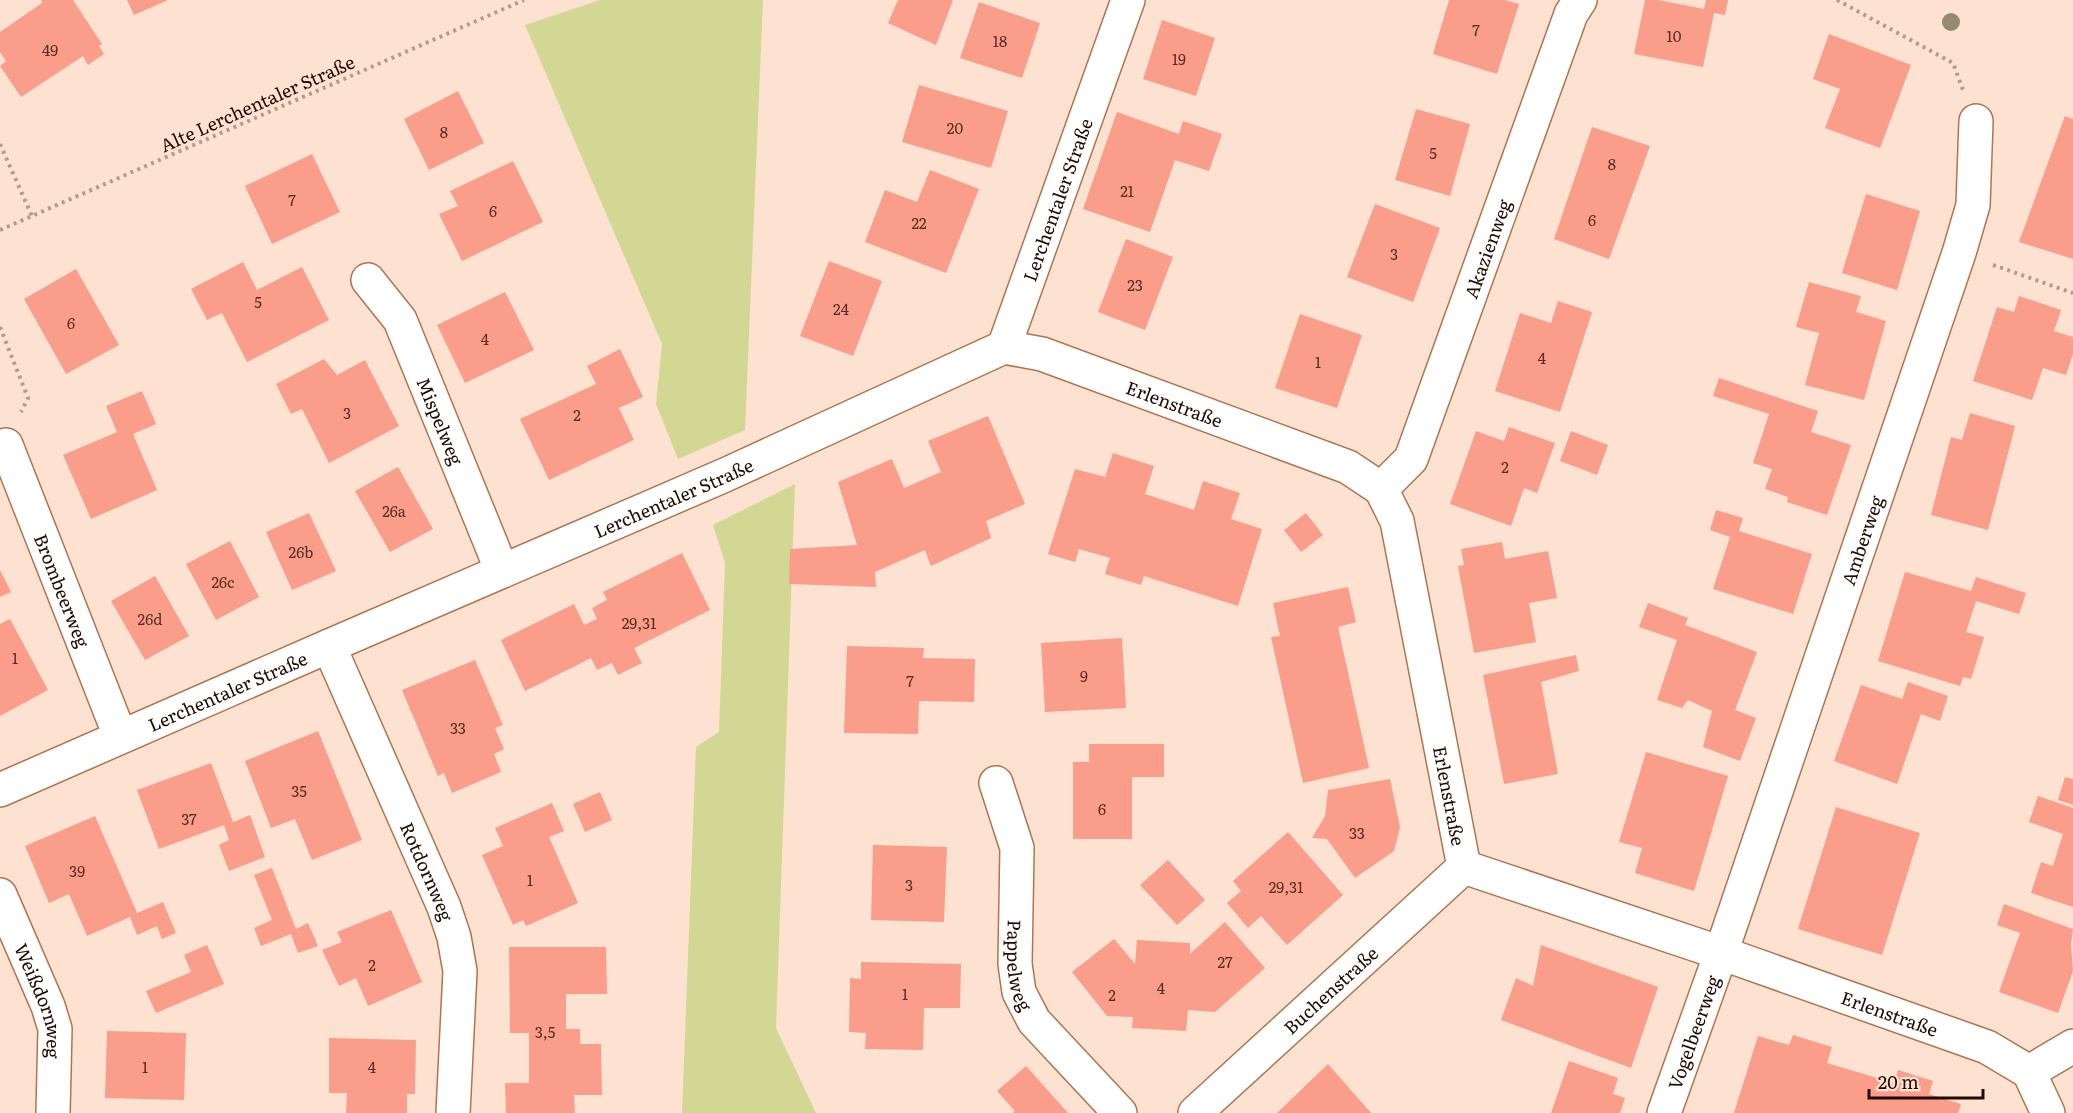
<svg xmlns="http://www.w3.org/2000/svg" width="2073" height="1113" viewBox="0 0 2073 1113" font-family="Literata,serif">
<rect width="100%" height="100%" fill="#fde2d2"/>
<g fill="#d2d894">
<polygon points="600,0 763,0 745,430 678,459 656,404 662,344 525,25"/>
<polygon points="795,484 776,1028 816,1113 682,1113 696,747 719,732 725,563 713,525"/>
</g>
<g fill="#fa9d8a">
<polygon points="41,0 73,0 102,44 99,46 104,54 88,65 83,56 21,97 0,66 6,61 0,52 0,32 42,3"/>
<polygon points="127,0 168,0 134,15"/>
<polygon points="898,0 953,0 936,45 888,23"/>
<polygon points="1449,0 1505,0 1519,4 1497,74 1433,54"/>
<polygon points="1645,0 1658,0 1704,9 1706,0 1728,0 1725,15 1714,13 1703,67 1634,54"/>
<polygon points="979,2 1040,23 1022,78 960,58"/>
<polygon points="1162,20 1215,38 1196,96 1143,79"/>
<polygon points="1829,34 1911,65 1880,148 1825,128 1840,89 1813,79"/>
<polygon points="919,85 1008,111 991,168 902,142"/>
<polygon points="458,91 484,143 429,170 404,119"/>
<polygon points="1416,109 1470,124 1450,196 1395,180"/>
<polygon points="1117,112 1179,134 1183,121 1222,134 1209,171 1175,160 1150,232 1083,209"/>
<polygon points="2065,116 2073,119 2073,259 2019,242"/>
<polygon points="1592,127 1650,146 1609,259 1554,239"/>
<polygon points="312,154 340,212 272,244 245,186"/>
<polygon points="513,161 543,222 462,261 439,214 458,206 450,191"/>
<polygon points="930,170 979,189 946,273 865,242 885,190 917,202"/>
<polygon points="1866,194 1920,211 1897,290 1842,273"/>
<polygon points="1375,204 1440,228 1413,302 1347,277"/>
<polygon points="1126,239 1173,257 1145,330 1098,312"/>
<polygon points="829,261 882,281 853,356 800,336"/>
<polygon points="243,262 257,290 302,267 329,320 247,362 222,313 207,320 191,289"/>
<polygon points="76,269 119,345 66,374 24,299"/>
<polygon points="1809,282 1861,296 1856,312 1886,321 1864,400 1805,385 1819,333 1796,327"/>
<polygon points="505,292 534,350 465,383 437,325"/>
<polygon points="2019,296 2061,310 2054,331 2073,337 2073,354 2066,375 2043,368 2032,400 1973,381 1997,307 2014,312"/>
<polygon points="1558,301 1592,312 1560,412 1495,391 1520,313 1551,323"/>
<polygon points="1300,314 1362,335 1337,408 1275,388"/>
<polygon points="620,349 643,397 619,408 634,440 549,480 520,419 596,384 587,366"/>
<polygon points="324,359 337,375 365,360 399,426 329,463 302,409 291,414 276,384"/>
<polygon points="1719,378 1818,411 1811,432 1851,445 1827,515 1787,502 1788,497 1765,489 1772,469 1753,463 1769,414 1713,396"/>
<polygon points="142,391 156,424 133,434 157,490 91,519 63,455 117,432 106,406"/>
<polygon points="1970,413 2015,426 1988,530 1931,515 1951,437 1962,440"/>
<polygon points="988,416 1025,504 986,521 991,538 931,566 925,550 875,572 876,587 789,584 790,549 857,545 838,482 892,459 904,488 941,472 928,441"/>
<polygon points="1509,427 1555,443 1537,493 1524,488 1511,526 1450,504 1476,431 1504,441"/>
<polygon points="1571,431 1608,445 1597,475 1560,461"/>
<polygon points="1113,453 1154,466 1145,494 1194,510 1203,481 1240,493 1231,519 1262,529 1238,606 1144,576 1141,585 1105,574 1110,558 1079,549 1075,562 1048,554 1075,469 1105,477"/>
<polygon points="398,467 433,529 390,552 355,491"/>
<polygon points="1716,510 1743,518 1739,531 1812,554 1793,614 1713,589 1730,537 1710,530"/>
<polygon points="309,513 336,571 292,590 266,532"/>
<polygon points="1306,513 1323,535 1301,552 1284,530"/>
<polygon points="230,541 259,597 216,620 186,564"/>
<polygon points="1502,542 1505,559 1548,551 1557,598 1529,603 1536,642 1474,653 1458,566 1464,565 1461,549"/>
<polygon points="682,553 710,610 634,648 642,663 618,675 612,663 597,670 591,658 525,691 501,640 574,604 584,625 597,619 592,608 607,600 603,592"/>
<polygon points="0,570 11,592 0,597"/>
<polygon points="1905,572 1971,591 1976,577 2026,593 2019,614 1976,601 1966,632 1984,637 1971,679 1963,677 1960,686 1878,661"/>
<polygon points="155,576 189,636 145,660 111,601"/>
<polygon points="1348,587 1356,622 1338,627 1369,768 1303,783 1271,637 1280,636 1273,603"/>
<polygon points="1648,603 1688,618 1685,625 1757,652 1735,710 1756,718 1740,761 1703,747 1712,711 1688,700 1682,708 1657,700 1677,640 1639,627"/>
<polygon points="10,619 48,690 0,716 0,624"/>
<polygon points="1122,638 1126,708 1045,712 1041,643"/>
<polygon points="847,646 924,648 923,658 975,659 974,702 919,701 918,734 844,733"/>
<polygon points="1576,655 1579,671 1541,682 1558,774 1504,784 1483,675"/>
<polygon points="475,660 503,725 495,728 504,749 494,754 501,772 452,793 444,773 438,776 402,690"/>
<polygon points="1908,682 1948,696 1940,721 1921,714 1897,784 1834,761 1861,685 1902,699"/>
<polygon points="318,731 362,840 312,860 295,819 271,828 245,761"/>
<polygon points="1089,744 1164,744 1164,777 1132,777 1132,839 1073,839 1073,762 1089,762"/>
<polygon points="1646,752 1728,776 1694,891 1635,873 1642,848 1619,842"/>
<polygon points="211,763 233,822 250,815 265,857 229,871 219,845 229,840 224,825 159,849 137,790"/>
<polygon points="2065,777 2073,779 2073,805 2058,800"/>
<polygon points="1390,779 1400,827 1394,851 1355,878 1327,839 1312,838 1325,816 1328,790"/>
<polygon points="600,792 612,820 585,832 573,804"/>
<polygon points="2038,796 2073,808 2073,907 2031,893 2041,862 2053,866 2063,834 2029,822"/>
<polygon points="552,803 564,831 549,837 578,903 526,926 523,920 513,925 482,855 503,846 495,828"/>
<polygon points="1836,807 1920,833 1882,955 1798,929"/>
<polygon points="95,816 137,913 163,902 176,933 162,939 157,926 137,935 130,917 87,936 69,894 49,903 25,846"/>
<polygon points="1288,832 1343,895 1287,945 1261,916 1248,928 1227,903 1241,891 1233,881"/>
<polygon points="873,845 947,847 944,922 871,920"/>
<polygon points="1168,860 1205,900 1177,925 1140,885"/>
<polygon points="272,868 296,929 308,923 318,946 298,953 291,934 261,946 254,928 272,920 254,875"/>
<polygon points="2004,904 2073,929 2071,945 2073,971 2058,1013 1999,992 2020,933 1997,925"/>
<polygon points="391,910 422,982 368,1006 356,978 339,986 322,950 342,942 337,932"/>
<polygon points="1225,922 1265,968 1215,1012 1188,1010 1186,1031 1132,1028 1133,1017 1107,1016 1072,972 1114,939 1135,964 1137,940 1190,943 1190,954"/>
<polygon points="207,945 224,984 156,1013 146,991 191,972 184,955"/>
<polygon points="1541,945 1658,987 1631,1068 1501,1020 1516,978 1533,986"/>
<polygon points="509,947 606,947 607,994 566,994 566,1029 580,1029 580,1044 601,1044 602,1095 574,1095 575,1113 506,1113 505,1083 529,1083 529,1033 510,1033"/>
<polygon points="861,962 961,964 960,1008 924,1008 923,1050 865,1049 866,1033 849,1032 850,978 861,979"/>
<polygon points="107,1031 186,1033 184,1100 105,1098"/>
<polygon points="1793,1035 1832,1047 1827,1063 1894,1083 1898,1070 1933,1081 1929,1094 1961,1104 1958,1113 1734,1113 1758,1036 1789,1045"/>
<polygon points="329,1038 416,1040 415,1094 407,1094 407,1113 346,1113 347,1093 329,1093"/>
<polygon points="1569,1061 1618,1078 1613,1094 1625,1098 1620,1113 1551,1113"/>
<polygon points="1328,1064 1371,1113 1277,1113"/>
<polygon points="1026,1066 1068,1113 1013,1113 1015,1111 997,1091"/>
</g>
<g fill="none" stroke-linecap="round" stroke-linejoin="round">
<g stroke="#b1744f" stroke-width="36">
<g id="minor">
<path id="s1" d="M 368,280 L 400,320 L 502,571"/>
<path id="s2" d="M 1004,347 L 1042,354 L 1348,467 L 1381,489 L 1397,521 L 1464,867"/>
<path id="s3" d="M 6,445 L 120,736"/>
<path id="s4" d="M 1381,489 L 1411,459 L 1571,14 L 1580,0"/>
<path id="s5" d="M 329,646 L 444,907 L 454,937 L 460,971 L 453,1113"/>
<path id="s6" d="M 996,783 L 1017,848 L 1015,964 L 1019,992 L 1034,1021 L 1120,1113"/>
<path id="s7" d="M 0,790 L 329,646 L 725,475 L 1004,347 L 1128,0"/>
<path id="s8" d="M 1464,867 L 1721,953 L 1987,1047 L 2029,1072 L 2048,1113"/>
<path id="s9" d="M 0,895 L 48,1006 L 55,1029 L 53,1113"/>
<polyline points="2029,1072 2073,1046"/>
<path id="s10" d="M 1195,1113 L 1464,867"/>
<path id="s11" d="M 1664,1113 L 1721,953 L 1959,253 L 1973,205 L 1976,121"/>
</g>
</g>
<g stroke="#b49b8c" stroke-width="4" stroke-dasharray="3 4.5" stroke-linecap="butt">
<polyline points="1837,0 1953,63 1963,90"/>
<polyline points="0,144 32,216"/>
<polyline points="0,230 524,0"/>
<polyline points="1993,265 2073,293"/>
<polyline points="0,327 28,398 21,412"/>
</g>
<use href="#minor" stroke="#fff" stroke-width="33"/>
</g>
<circle fill="#948a6d" cx="1951" cy="22" r="9"/>
<g text-anchor="middle" dominant-baseline="central" stroke-width="4.5" stroke-linejoin="round" paint-order="stroke">
<g font-size="15" fill="#573022">
<text x="1476" y="29">7</text>
<text x="1674" y="35">10</text>
<text x="1000" y="40">18</text>
<text x="50" y="49">49</text>
<text x="1179" y="58">19</text>
<text x="955" y="127">20</text>
<text x="444" y="131">8</text>
<text x="1433" y="152">5</text>
<text x="1612" y="163">8</text>
<text x="1127" y="190">21</text>
<text x="292" y="199">7</text>
<text x="493" y="210">6</text>
<text x="1592" y="219">6</text>
<text x="919" y="222">22</text>
<text x="1394" y="253">3</text>
<text x="1135" y="284">23</text>
<text x="258" y="301">5</text>
<text x="841" y="308">24</text>
<text x="71" y="322">6</text>
<text x="485" y="338">4</text>
<text x="1542" y="357">4</text>
<text x="1318" y="361">1</text>
<text x="347" y="412">3</text>
<text x="577" y="414">2</text>
<text x="1505" y="466">2</text>
<text x="394" y="510">26a</text>
<text x="301" y="551">26b</text>
<text x="223" y="581">26c</text>
<text x="150" y="618">26d</text>
<text x="639" y="622">29,31</text>
<text x="15" y="657">1</text>
<text x="1084" y="675">9</text>
<text x="910" y="680">7</text>
<text x="458" y="727">33</text>
<text x="299" y="790">35</text>
<text x="1102" y="808">6</text>
<text x="189" y="818">37</text>
<text x="1357" y="832">33</text>
<text x="77" y="870">39</text>
<text x="530" y="879">1</text>
<text x="909" y="884">3</text>
<text x="1286" y="886">29,31</text>
<text x="1225" y="961">27</text>
<text x="372" y="964">2</text>
<text x="1161" y="987">4</text>
<text x="905" y="993">1</text>
<text x="1112" y="994">2</text>
<text x="545" y="1031">3,5</text>
<text x="145" y="1066">1</text>
<text x="372" y="1066">4</text>
</g>
<g font-size="18" fill="#210b00" stroke="#fde2d2">
<text transform="translate(257 103) rotate(-24)">Alte Lerchentaler Straße</text>
<text stroke="none"><textPath href="#s7" startOffset="1254">Lerchentaler Straße</textPath></text>
<text stroke="none"><textPath href="#s4" startOffset="266">Akazienweg</textPath></text>
<text stroke="none"><textPath href="#s2" startOffset="180">Erlenstraße</textPath></text>
<text stroke="none"><textPath href="#s1" startOffset="160">Mispelweg</textPath></text>
<text stroke="none"><textPath href="#s7" startOffset="734">Lerchentaler Straße</textPath></text>
<text stroke="none"><textPath href="#s11" startOffset="606">Amberweg</textPath></text>
<text stroke="none"><textPath href="#s3" startOffset="156">Brombeerweg</textPath></text>
<text stroke="none"><textPath href="#s7" startOffset="248">Lerchentaler Straße</textPath></text>
<text stroke="none"><textPath href="#s2" startOffset="720">Erlenstraße</textPath></text>
<text stroke="none"><textPath href="#s5" startOffset="246">Rotdornweg</textPath></text>
<text stroke="none"><textPath href="#s6" startOffset="186">Pappelweg</textPath></text>
<text stroke="none"><textPath href="#s10" startOffset="183">Buchenstraße</textPath></text>
<text stroke="none"><textPath href="#s9" startOffset="114">Weißdornweg</textPath></text>
<text stroke="none"><textPath href="#s8" startOffset="450">Erlenstraße</textPath></text>
<text stroke="none"><textPath href="#s11" startOffset="86">Vogelbeerweg</textPath></text>
</g>
</g>
<path d="M1869 1089v9h114v-9" fill="none" stroke="#210b00" stroke-width="3"/>
<text x="1878" y="1089" font-size="18" fill="#210b00" stroke="#fde2d2" stroke-width="4.5" paint-order="stroke">20 m</text>
</svg>
